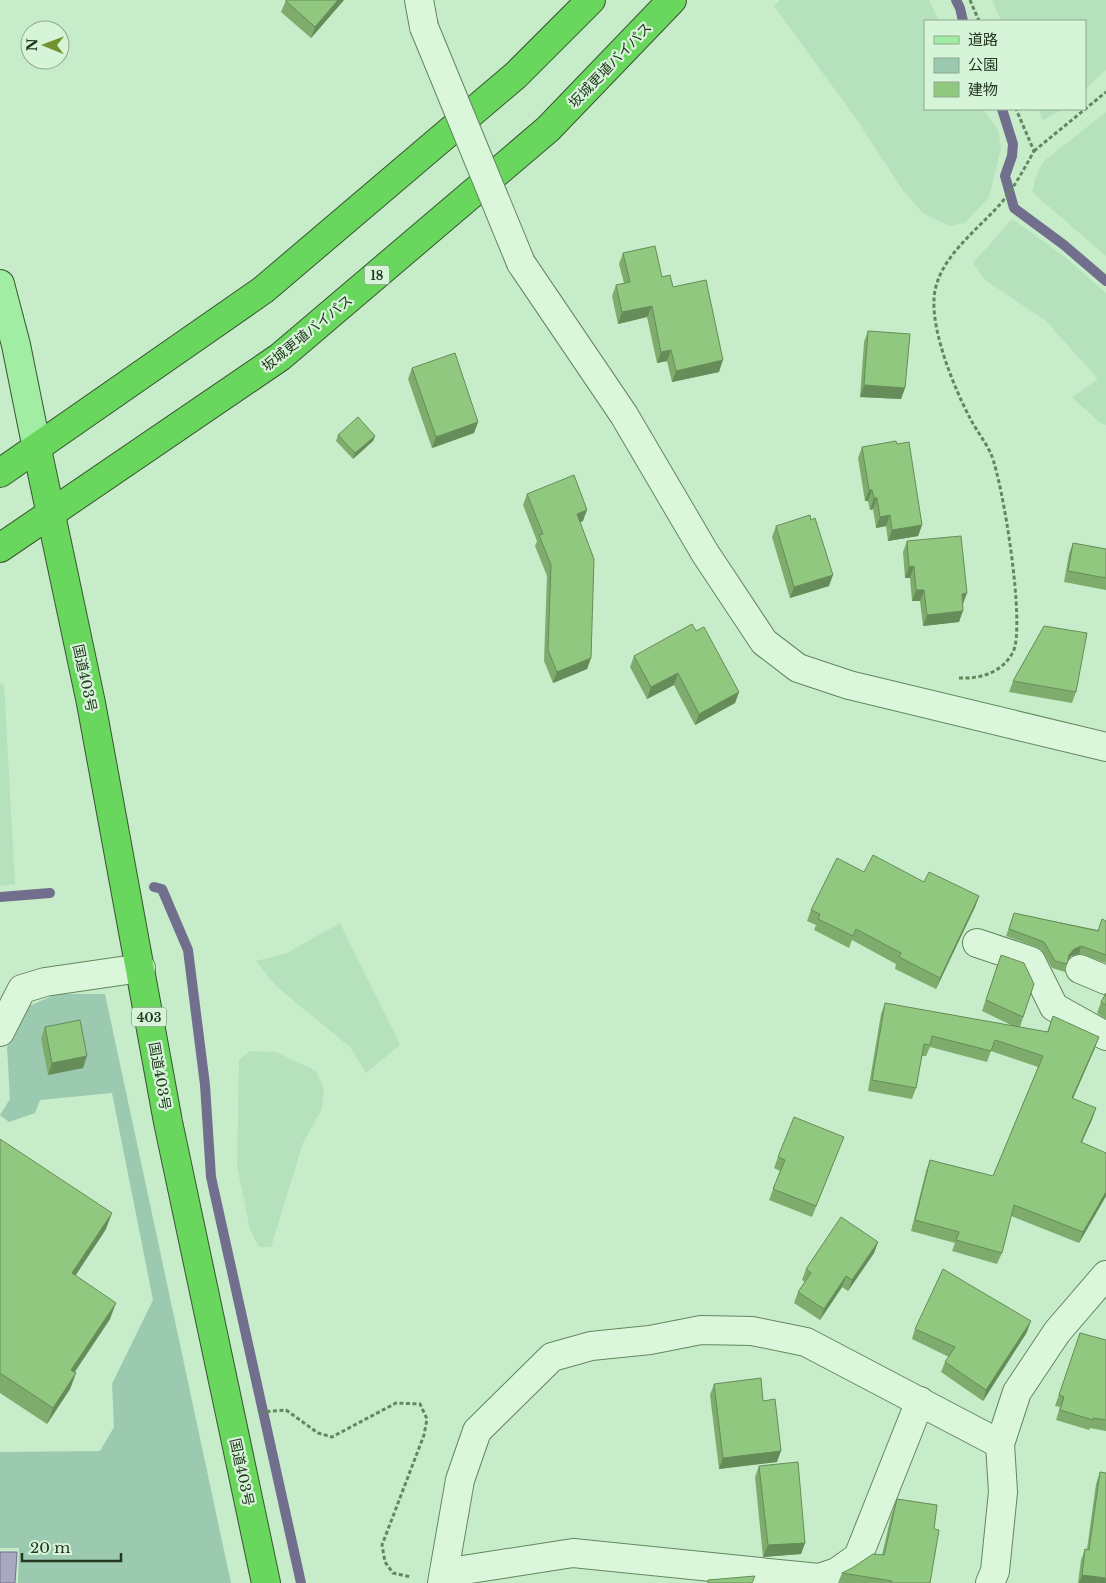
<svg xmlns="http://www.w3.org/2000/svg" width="1106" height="1583" viewBox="0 0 1106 1583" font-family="'Libre Baskerville','Noto Sans JP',serif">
<rect width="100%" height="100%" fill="#c7ecc9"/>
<g fill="#b5e1bd">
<polygon points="780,0 929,0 939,21 925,21 925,109 982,109 998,129 1001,148 989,197 965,223 950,226 924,214 904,192 855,117 774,6"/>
<polygon points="992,0 1106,0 1106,70 1085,89 1085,21 1001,21"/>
<polygon points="1038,109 1064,109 1043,120"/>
<polygon points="1106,112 1106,256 1032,192 1036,176 1044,161"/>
<polygon points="1012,219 1065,257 1106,293 1106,425 1099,422 1072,397 1098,379 1045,320 985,280 973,263"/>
<polygon points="0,683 4,684 15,884 0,886"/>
<polygon points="340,923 400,1045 366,1073 351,1048 276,986 256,961 287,953"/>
<polygon points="250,1051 276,1052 316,1071 324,1089 322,1109 303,1143 271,1247 259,1247 250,1229 237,1166 239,1060"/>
</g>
<polygon fill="#9bcab1" points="57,994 105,994 231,1583 18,1583 19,1548 0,1548 0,1452 100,1451 114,1427 112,1384 153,1300 112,1093 40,1100 35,1113 9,1122 0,1115 10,1099 7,1047 29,1006"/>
<polygon fill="#a9a8c0" stroke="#726f8e" points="0,1552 17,1552 15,1583 0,1583"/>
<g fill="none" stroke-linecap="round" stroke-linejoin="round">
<g stroke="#726f8e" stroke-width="10">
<polyline points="956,0 960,8 963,21"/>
<polyline points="1002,109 1013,144 1012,156 1005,176 1014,208 1064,245 1106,281"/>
<polyline points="154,887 162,889 188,950 205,1085 211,1177 301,1583"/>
<polyline points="0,897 50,893"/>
</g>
<g stroke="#63875d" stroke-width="30">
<g id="minor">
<polyline points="419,0 424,27"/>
<polyline points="521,263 624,415 705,553 764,642 798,668 849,685 1106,747"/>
<polyline points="977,943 1031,961 1054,1007 1106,1036"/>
<polyline points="1080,969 1106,980"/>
<polyline points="0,1032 22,989 45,982 141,968"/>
<polyline points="444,1573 573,1553 819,1578 837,1572 858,1557 920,1401"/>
<polyline points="442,1583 460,1480 477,1431 552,1357 591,1346 650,1340 701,1330 752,1331 806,1342 1000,1444"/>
<polyline points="990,1583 995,1571 1003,1492 1000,1444 1017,1392 1057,1332 1106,1275"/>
</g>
</g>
<g stroke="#385531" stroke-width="30">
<polyline id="major" points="0,284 16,345 37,449"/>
</g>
<g stroke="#385531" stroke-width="30">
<g id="highway">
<polyline points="37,449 91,703 168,1122 266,1583"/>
<polyline points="0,473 263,290 516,75 591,0"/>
<polyline points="0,548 280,357 548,129 672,0"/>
</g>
</g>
<g stroke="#63875d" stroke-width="3" stroke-dasharray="4 2.5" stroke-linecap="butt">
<polyline points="970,0 979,21"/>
<polyline points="1034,151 1106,92"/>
<path d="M 959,678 C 980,679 1002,673 1013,652 C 1026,627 1003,482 991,454 C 985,441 976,430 970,418 C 954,388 932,333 934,299 C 936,259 977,231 1002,202 C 1015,186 1024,169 1034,151 L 1016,109"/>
<polyline points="260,1412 286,1410 318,1433 332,1437 396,1403 420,1404 427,1419 424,1435 382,1545 385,1562 393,1573 411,1577"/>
</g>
<use href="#minor" stroke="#daf7db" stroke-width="28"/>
<use href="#major" stroke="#a1eda4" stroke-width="28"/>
<use href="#highway" stroke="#69d65d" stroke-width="28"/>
<g stroke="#63875d" stroke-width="30" stroke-linecap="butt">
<polyline id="minor-bridge" points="424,27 521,263"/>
</g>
<use href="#minor-bridge" stroke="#daf7db" stroke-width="28"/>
</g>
<g fill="#7dac6d">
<polygon points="286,0 344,0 311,38 281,12"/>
<polygon points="623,253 662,277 673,287 719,372 672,382 667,361 657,363 647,317 618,324 612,296 616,285 624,283 619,264"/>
<polygon points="868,331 905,388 901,399 860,397 864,342"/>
<polygon points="412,368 478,422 474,433 432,448 408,379"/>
<polygon points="338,435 375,436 373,441 353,459 336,441"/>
<polygon points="897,444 922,525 918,536 888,541 886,526 876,528 873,509 870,510 868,501 865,501 858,458 862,447"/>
<polygon points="527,494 583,521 580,522 591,658 587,669 553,683 544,661 547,576 535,546 537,541 523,505"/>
<polygon points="776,526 829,586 790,598 772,537"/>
<polygon points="907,541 963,604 959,622 923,626 920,601 912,601 910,578 905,578 903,552"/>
<polygon points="1073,543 1106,549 1106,590 1064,582 1069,554"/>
<polygon points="696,631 739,692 735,703 695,725 674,685 647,699 630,667 634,656"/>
<polygon points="1013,681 1076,692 1072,703 1009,692"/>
<polygon points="864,872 924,882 979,896 975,907 936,989 895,969 896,964 852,940 849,948 814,930 816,925 807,921 811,910"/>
<polygon points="1014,913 1098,930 1106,921 1106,963 1079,954 1071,956 1068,960 1065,972 1052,968 1041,949 1006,936"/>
<polygon points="997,966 1034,984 1020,1027 1047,1032 1053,1016 1095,1048 1072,1099 1096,1108 1081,1143 1106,1153 1106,1196 1079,1243 1011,1216 1002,1253 997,1264 952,1251 955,1243 911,1231 926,1171 930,1160 993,1176 1038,1067 991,1051 987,1062 930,1047 926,1056 922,1056 916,1088 912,1099 868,1091 881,1014 885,1003 1013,1026 982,1011"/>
<polygon points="1106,993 1106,1019 1097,1013 1101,1002"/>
<polygon points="45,1027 83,1068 48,1075 41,1038"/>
<polygon points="844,1137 812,1217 769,1200 780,1171 774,1168 778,1157"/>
<polygon points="0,1139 106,1229 75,1276 110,1319 75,1372 76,1373 70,1389 47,1424 0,1393"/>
<polygon points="878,1242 874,1253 848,1291 842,1287 820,1320 794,1303 798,1292 805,1282 802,1280 806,1269"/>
<polygon points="915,1329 1027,1332 983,1401 941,1372 945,1362 949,1357 912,1339"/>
<polygon points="1080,1333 1106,1340 1106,1431 1090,1428 1089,1430 1056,1420 1060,1407 1055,1406"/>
<polygon points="714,1384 763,1401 777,1462 719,1469 710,1395"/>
<polygon points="759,1466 805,1543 801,1554 763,1557 755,1477"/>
<polygon points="1100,1472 1106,1583 1078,1583 1081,1560 1085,1549 1087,1549 1096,1484"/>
<polygon points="897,1499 934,1529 930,1583 838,1583 842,1573 882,1555 891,1516"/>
</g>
<g fill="#668c59">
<polygon points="338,0 344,0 311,38 315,27"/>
<polygon points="652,306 647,317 618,324 622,312"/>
<polygon points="671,350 667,361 657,363 661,352"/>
<polygon points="723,360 719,372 672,382 676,371"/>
<polygon points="864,385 905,388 901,399 860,397"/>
<polygon points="478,422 474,433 432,448 436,437"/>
<polygon points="375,436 373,441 353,459 355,453"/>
<polygon points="869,490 872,490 868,501 865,501"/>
<polygon points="874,498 877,498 873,509 870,510"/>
<polygon points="587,510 583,521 573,525 577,514"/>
<polygon points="890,515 886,526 876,528 880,517"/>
<polygon points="922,525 918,536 888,541 892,530"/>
<polygon points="914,566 910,578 905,578 909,567"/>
<polygon points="833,575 829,586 790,598 794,587"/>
<polygon points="916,590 924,590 920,601 912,601"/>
<polygon points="967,593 963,604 962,594"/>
<polygon points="963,611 959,622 923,626 927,615"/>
<polygon points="591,658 587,669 553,683 557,672"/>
<polygon points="678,673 674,685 647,699 651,687"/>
<polygon points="739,692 735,703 695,725 699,714"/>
<polygon points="979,896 975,907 936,989 940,978"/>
<polygon points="1081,946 1079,954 1071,956 1066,962 1069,955 1074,949"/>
<polygon points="1099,1037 1095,1048 1068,1110 1072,1098"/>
<polygon points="87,1056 83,1068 48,1075 52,1063"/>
<polygon points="1096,1108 1092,1120 1077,1153 1081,1142"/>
<polygon points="1106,1192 1106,1196 1079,1243 1083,1232"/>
<polygon points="112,1213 106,1229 66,1290 72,1273"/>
<polygon points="878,1242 874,1253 848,1291 852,1280"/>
<polygon points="846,1276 842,1287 820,1320 824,1309"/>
<polygon points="116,1303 110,1319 65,1386 71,1370"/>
<polygon points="1031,1321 1027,1332 983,1401 986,1390"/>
<polygon points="76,1373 70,1389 47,1424 53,1408"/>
<polygon points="781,1451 777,1462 719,1469 723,1458"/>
<polygon points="805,1543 801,1554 763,1557 768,1545"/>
<polygon points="1082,1575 1106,1578 1106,1583 1079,1583"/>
</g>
<g fill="#91c87f" stroke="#668c59">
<polygon points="286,0 338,0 315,27 286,1"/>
<polygon points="655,246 662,277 670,275 673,287 706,280 723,360 676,371 671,350 661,352 652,306 622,312 616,285 630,282 623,253"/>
<polygon points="868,331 910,334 905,388 864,385"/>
<polygon points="455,353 478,422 436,437 412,368"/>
<polygon points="358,417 375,436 355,453 338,435"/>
<polygon points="896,441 897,444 909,442 922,525 892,530 890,515 880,517 877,498 874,498 872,490 869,490 862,447"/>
<polygon points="574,475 587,510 577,514 594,559 591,658 557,672 548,650 551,565 539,535 543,534 527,494"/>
<polygon points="810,515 811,520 815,518 833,575 794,587 776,526"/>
<polygon points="961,536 967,593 962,594 963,611 927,615 924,590 916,590 914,566 909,567 907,541"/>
<polygon points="1073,543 1106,549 1106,578 1068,571"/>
<polygon points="692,624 696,631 704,627 739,692 699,714 678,673 651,687 634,656"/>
<polygon points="1044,626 1087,633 1076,692 1013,681"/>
<polygon points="873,855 924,882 929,872 979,896 940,978 899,957 901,953 856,929 853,936 818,919 820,914 811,910 837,858 864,872"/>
<polygon points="1014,913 1098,931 1102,919 1106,921 1106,955 1081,946 1074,949 1069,955 1067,964 1055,961 1044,942 1009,929"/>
<polygon points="1001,955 1024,963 1034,984 1023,1017 986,1000"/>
<polygon points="1106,993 1106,1005 1101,1002"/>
<polygon points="885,1003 1048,1032 1053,1016 1099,1037 1072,1098 1096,1108 1081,1142 1106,1153 1106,1192 1083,1232 1014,1205 1002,1253 956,1240 959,1232 915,1220 930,1160 993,1176 1043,1056 995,1040 991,1051 932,1036 930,1045 924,1044 916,1088 872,1080"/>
<polygon points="80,1020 87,1056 52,1063 45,1027"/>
<polygon points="794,1117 844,1137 816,1206 773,1189 785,1160 778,1157"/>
<polygon points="0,1139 112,1213 72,1273 116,1303 71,1370 76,1373 53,1408 0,1373"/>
<polygon points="841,1217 878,1242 852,1280 846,1276 824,1309 798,1292 811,1273 806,1269"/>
<polygon points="943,1269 1031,1321 986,1390 945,1362 955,1347 915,1329"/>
<polygon points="1080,1333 1106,1340 1106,1420 1093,1418 1093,1420 1060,1410 1064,1397 1059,1395"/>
<polygon points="761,1378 763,1401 775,1399 781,1451 723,1458 714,1384"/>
<polygon points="798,1462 805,1543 768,1545 759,1466"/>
<polygon points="1100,1472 1106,1473 1106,1578 1082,1575 1085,1549 1089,1550"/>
<polygon points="897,1499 937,1505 934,1529 939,1530 930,1583 891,1583 892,1581 842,1573 852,1568 873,1554 884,1555"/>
<polygon points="755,1576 752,1583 708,1583 708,1580"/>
</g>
<g text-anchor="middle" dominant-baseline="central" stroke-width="4.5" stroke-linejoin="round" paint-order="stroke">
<g fill="#d6f4d8" stroke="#597057" stroke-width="1">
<rect x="364.5" y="265.5" width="25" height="19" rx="4"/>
<rect x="131.5" y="1007.5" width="35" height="19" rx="4"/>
</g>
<g font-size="12" font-weight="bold" fill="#243820">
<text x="377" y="275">18</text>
<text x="149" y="1017">403</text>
</g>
<g font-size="14" fill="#243820" stroke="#d6f4d8">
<text transform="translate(610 65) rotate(-46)">坂城更埴バイパス</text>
<text transform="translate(307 333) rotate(-39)">坂城更埴バイパス</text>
<text transform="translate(85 678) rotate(78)">国道403号</text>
<text transform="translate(160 1076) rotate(80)">国道403号</text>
<text transform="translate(242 1472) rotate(78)">国道403号</text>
</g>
</g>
<rect x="924" y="20" width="162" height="90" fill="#d6f4d8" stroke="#8fa98e"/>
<rect x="934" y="36" width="25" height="8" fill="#a1eda4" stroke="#8fa98e"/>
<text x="968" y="45" font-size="15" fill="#243820">道路</text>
<rect x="934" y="58" width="25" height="15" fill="#9bcab1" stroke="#8fa98e"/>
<text x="968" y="70" font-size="15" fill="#243820">公園</text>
<rect x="934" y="82" width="25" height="15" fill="#91c87f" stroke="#8fa98e"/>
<text x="968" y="95" font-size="15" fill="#243820">建物</text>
<g transform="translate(45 45) rotate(271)"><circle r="24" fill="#d6f4d8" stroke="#8fa98e"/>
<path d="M0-4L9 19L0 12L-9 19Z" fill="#729330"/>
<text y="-8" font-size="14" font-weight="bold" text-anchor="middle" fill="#243820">N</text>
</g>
<path d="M22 1553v8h99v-8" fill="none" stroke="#243820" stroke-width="2.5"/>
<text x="30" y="1553" font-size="15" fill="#243820" stroke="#d6f4d8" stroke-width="4" paint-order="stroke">20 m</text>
</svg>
